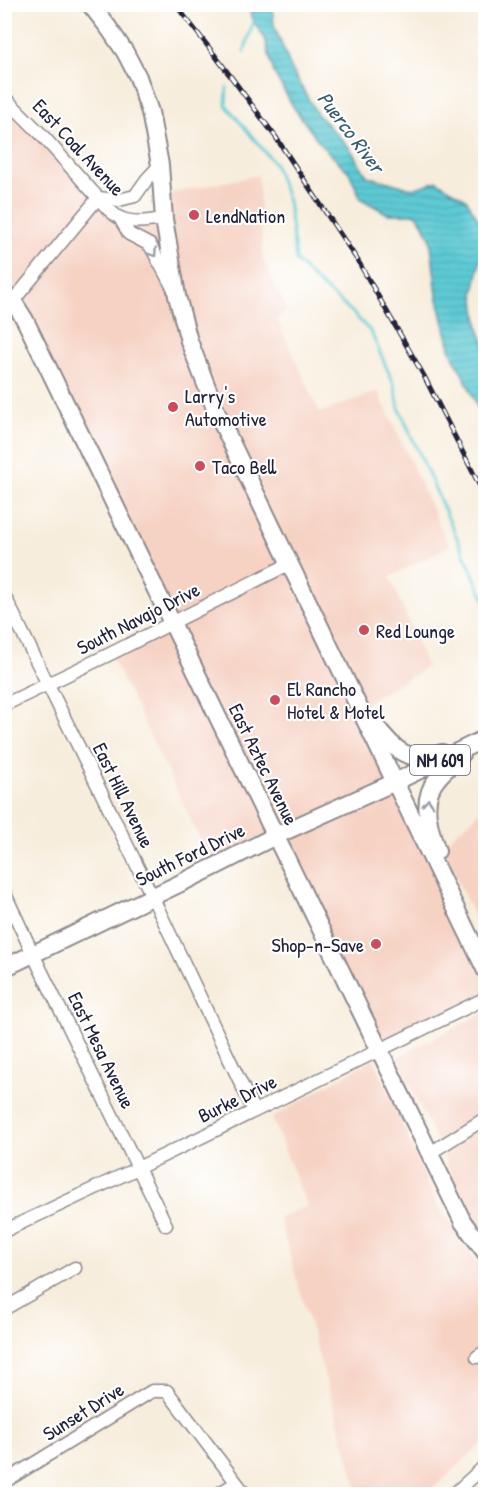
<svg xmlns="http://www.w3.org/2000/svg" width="490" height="1499" viewBox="0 0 490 1499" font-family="'Patrick Hand',sans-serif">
<defs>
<pattern id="water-rules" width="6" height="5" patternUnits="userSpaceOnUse" patternTransform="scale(1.5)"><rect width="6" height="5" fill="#5dcad4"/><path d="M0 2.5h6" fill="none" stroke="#51adb7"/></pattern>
</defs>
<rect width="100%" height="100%" fill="#fff"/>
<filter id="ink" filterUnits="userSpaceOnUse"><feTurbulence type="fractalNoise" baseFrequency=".0167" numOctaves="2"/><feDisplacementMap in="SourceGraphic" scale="12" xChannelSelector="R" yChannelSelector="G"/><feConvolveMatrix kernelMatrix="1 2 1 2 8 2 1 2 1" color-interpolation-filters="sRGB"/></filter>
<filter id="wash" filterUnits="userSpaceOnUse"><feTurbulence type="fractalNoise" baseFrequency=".008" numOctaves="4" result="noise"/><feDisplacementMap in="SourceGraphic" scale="24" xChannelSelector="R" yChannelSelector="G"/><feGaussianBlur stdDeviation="1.35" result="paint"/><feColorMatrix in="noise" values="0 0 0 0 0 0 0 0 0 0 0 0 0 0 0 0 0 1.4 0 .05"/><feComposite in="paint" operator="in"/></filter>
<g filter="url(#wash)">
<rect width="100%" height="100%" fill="#f7eddc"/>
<g fill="#f6d2c3">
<polygon points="4,97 120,218 164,219 162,195 258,175 263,258 287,311 277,319 320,413 378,391 449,546 390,577 427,667 358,707 485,971 485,998 380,1050 275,836 214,867 110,654 171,623 5,294"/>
<polygon points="485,808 485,939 441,846"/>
<polygon points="485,1012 485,1235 477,1223 457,1185 397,1057"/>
<polygon points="374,1058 435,1201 485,1273 485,1441 427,1494 359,1494 279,1218 307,1206 272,1118"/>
</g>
<polygon fill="url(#water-rules)" stroke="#407688" stroke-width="1.5" points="247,5 272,5 274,25 291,68 317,114 349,147 367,176 413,189 437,181 466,199 484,228 482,250 474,293 479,329 485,344 485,421 482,418 468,385 451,352 437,295 430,237 417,214 388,214 361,199 349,172 322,146 294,108 274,73 265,39 254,22"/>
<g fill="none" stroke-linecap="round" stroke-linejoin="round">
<g stroke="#5dcad4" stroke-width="3">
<polyline points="244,52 254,20"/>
<polyline points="227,88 226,105 274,163 288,201 296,261 320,285 351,311 371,332 395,387 399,408 486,603"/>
</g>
</g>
</g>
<g filter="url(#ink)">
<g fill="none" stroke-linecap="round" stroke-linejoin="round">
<g stroke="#8c888c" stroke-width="15">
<g id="minor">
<path d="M 4,97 L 41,134 L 108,209 C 111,211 115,216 120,218 C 133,224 150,221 164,219"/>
<polyline points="98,198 119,200 135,196 147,179 160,165"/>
<polyline points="120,218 129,234 150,245 172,286"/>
<polyline points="4,312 98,198"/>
<polyline points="4,595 152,896 254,1111"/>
<polyline points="4,705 110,654 289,564"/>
<polyline points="4,892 33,954 166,1225"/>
<polyline points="430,1153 486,1118"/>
<polyline points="4,1231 138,1168 486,998"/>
<polyline points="4,1309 75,1268"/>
<polyline points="477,1357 486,1351"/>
<polyline points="4,1482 152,1391 167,1391 245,1494"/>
<polyline points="218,1494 235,1484"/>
<polyline points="454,1494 486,1465"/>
</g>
</g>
<g stroke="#8c888c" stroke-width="20">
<g id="major">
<polyline points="90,4 108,27 125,52 138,77 150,112 160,165 164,219 177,296 189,341 217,413 486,971"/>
<polyline points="4,294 13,301 25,320 463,1222 486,1253"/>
<path d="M 374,724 C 396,750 405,764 442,753"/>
<path d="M 437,851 C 429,828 420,799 437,779 C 444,770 453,763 461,755"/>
<polyline points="4,968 214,867 275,836 395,782 486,738"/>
</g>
</g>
<use href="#minor" stroke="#fff" stroke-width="12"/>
<use href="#major" stroke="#fff" stroke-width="16"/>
<g stroke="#22223b" stroke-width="5">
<polyline id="rail" points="175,4 214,54 275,136 358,261 424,376 486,498"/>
</g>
<use href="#rail" stroke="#fff" stroke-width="3" stroke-dasharray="9" stroke-linecap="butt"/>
</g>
<defs><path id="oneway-chevron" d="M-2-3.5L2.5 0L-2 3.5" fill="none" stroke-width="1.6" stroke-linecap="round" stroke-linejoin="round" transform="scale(1.5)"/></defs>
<g stroke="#9c9ca7">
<use href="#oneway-chevron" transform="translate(153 253) rotate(56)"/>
<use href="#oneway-chevron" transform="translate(428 803) rotate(-87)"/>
</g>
</g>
<g fill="#d1495b" stroke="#fff" stroke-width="2">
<circle cx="194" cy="215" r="6"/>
<circle cx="173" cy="407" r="6"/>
<circle cx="200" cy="466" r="6"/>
<circle cx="364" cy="630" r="6"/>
<circle cx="275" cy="700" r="6"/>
<circle cx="376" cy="944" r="6"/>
</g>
<g text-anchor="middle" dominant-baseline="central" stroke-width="4.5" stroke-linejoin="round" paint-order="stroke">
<rect fill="#fff" stroke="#646476" stroke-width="1.5" x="410" y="745" width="60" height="30" rx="4.5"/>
<g font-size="18" font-weight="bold" fill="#22223b">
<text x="440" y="760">NM 609</text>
</g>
<g font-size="20" fill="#22223b" stroke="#fff">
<text transform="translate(79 147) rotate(47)">East Coal Avenue</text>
<text transform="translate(138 618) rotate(-27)">South Navajo Drive</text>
<text transform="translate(264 764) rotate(64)">East Aztec Avenue</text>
<text transform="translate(124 795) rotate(64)">East Hill Avenue</text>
<text transform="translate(190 854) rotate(-26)">South Ford Drive</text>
<text transform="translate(102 1050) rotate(64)">East Mesa Avenue</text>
<text transform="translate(237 1098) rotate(-26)">Burke Drive</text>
<text transform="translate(83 1411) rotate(-32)">Sunset Drive</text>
</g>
<g font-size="20" fill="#22223b" stroke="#fff" text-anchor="start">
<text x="206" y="215">LendNation</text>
<text x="185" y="395">Larry's<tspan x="185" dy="23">Automotive</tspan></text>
<text x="212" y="466">Taco Bell</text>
<text x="376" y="630">Red Lounge</text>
<text x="287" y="688">El Rancho<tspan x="287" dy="23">Hotel &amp; Motel</tspan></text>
<text x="364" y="944" text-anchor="end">Shop-n-Save</text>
</g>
<g font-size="21" font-style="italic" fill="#375d71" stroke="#fff">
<text transform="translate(351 132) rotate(53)">Puerco River</text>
</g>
</g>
<rect width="490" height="1499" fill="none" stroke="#fff" stroke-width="24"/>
</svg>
